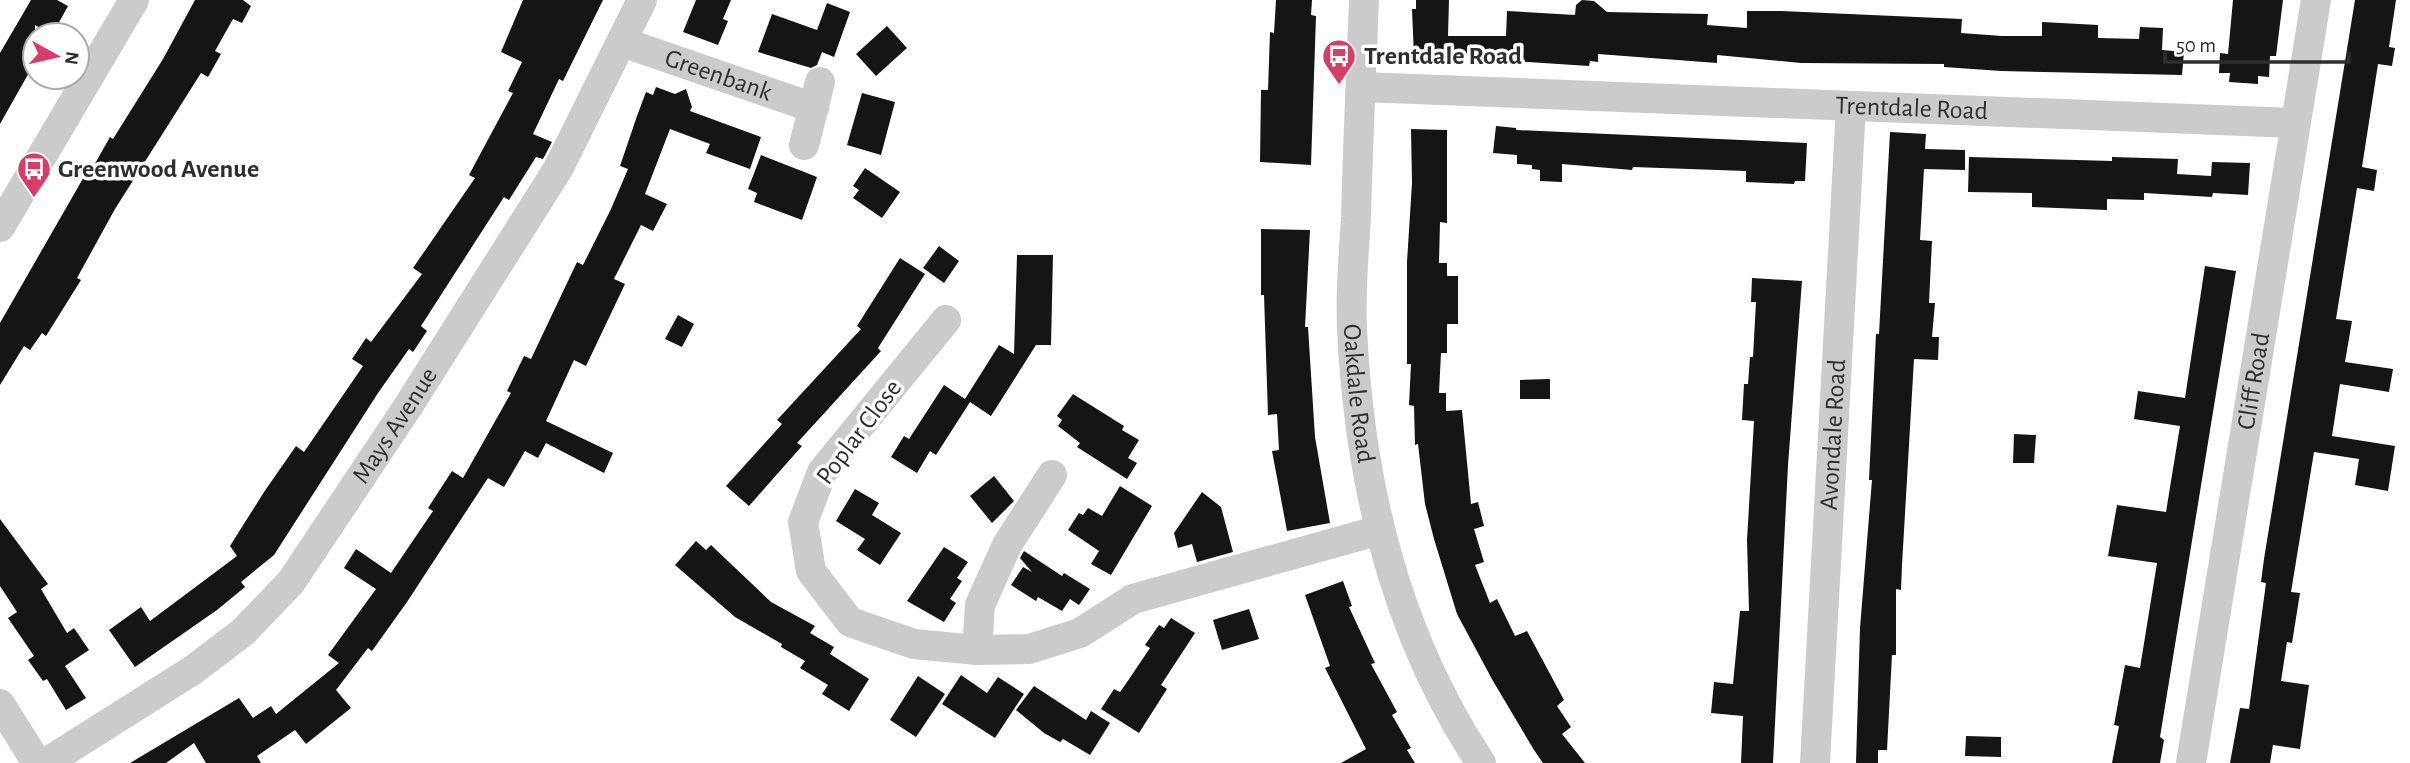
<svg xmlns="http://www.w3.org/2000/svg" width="2410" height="763" viewBox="0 0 2410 763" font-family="'Alegreya Sans',sans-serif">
<rect width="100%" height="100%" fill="#fff"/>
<g fill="#151515">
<polygon points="31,0 57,0 68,6 52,35 35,25 35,62 0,124 0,53"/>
<polygon points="195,0 243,0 251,6 242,23 233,19 215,51 221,54 208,77 201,73 115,209 77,278 81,280 46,336 42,333 30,350 24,346 0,385 0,323 85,175 88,176 110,137 113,139 163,59"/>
<polygon points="523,0 603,0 563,81 559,79 533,134 552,142 543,159 536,157 509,200 504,197 421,326 427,331 413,352 409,349 378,393 274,555 241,582 245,587 217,610 135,667 109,630 141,607 150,621 237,556 230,546 264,492 296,446 304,452 363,366 352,359 366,338 371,342 422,274 413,268 475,178 469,175 513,93 508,91 522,62 501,52"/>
<polygon points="696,0 731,0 723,19 728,21 718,45 683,32"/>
<polygon points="1276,0 1312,0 1311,15 1316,16 1311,165 1260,162 1261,90 1268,90 1270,32 1274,33"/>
<polygon points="1416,0 1449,0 1448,36 1506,36 1507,11 1575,15 1576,5 1582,0 1594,1 1607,12 1708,14 1707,25 1747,28 1747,11 1781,11 1962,19 1961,33 2002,36 2042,36 2042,22 2098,25 2098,38 2139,39 2140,27 2163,28 2162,50 2184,52 2182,75 2001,71 1944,67 1944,64 1801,63 1717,55 1717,63 1598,54 1598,62 1590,61 1589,66 1513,61 1513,57 1496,54 1414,57 1412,9 1416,9"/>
<polygon points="2233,0 2283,0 2276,56 2270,56 2269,77 2258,76 2258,84 2229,82 2230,73 2219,73 2220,53 2228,54"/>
<polygon points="2355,0 2396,0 2389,47 2395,48 2392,66 2378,64 2362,167 2377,170 2374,191 2357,188 2336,319 2352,321 2345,362 2393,369 2389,392 2340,384 2332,436 2395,446 2388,491 2355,485 2359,459 2314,452 2291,592 2300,593 2292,643 2287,642 2281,681 2309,685 2300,749 2273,745 2270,763 2230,763 2240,708 2249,709 2266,583 2261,582 2264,559"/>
<polygon points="827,3 850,12 834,57 822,52 817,65 811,68 758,52 772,14 817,30"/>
<polygon points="887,26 907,48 876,76 856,54"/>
<polygon points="656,87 675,94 686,89 692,107 690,111 761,137 750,169 706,153 710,144 670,129 645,194 667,204 653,231 641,225 614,279 625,284 586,366 574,360 546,421 613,453 604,473 546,443 538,458 525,451 504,487 488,478 407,602 372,651 368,648 336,690 351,708 306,744 295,730 257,756 261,763 206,763 194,743 166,763 130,763 239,698 253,718 271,706 276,714 339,663 328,655 376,589 344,568 356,549 391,573 433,511 428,508 452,471 463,478 511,393 507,391 524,356 531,359 577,262 583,265 611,209 628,169 620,166 637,116 646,92 653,95"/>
<polygon points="862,93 895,102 881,155 847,145"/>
<polygon points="1496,126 1516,128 1516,130 1807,143 1805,181 1795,181 1794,184 1746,182 1746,171 1633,167 1632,170 1562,164 1562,182 1540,181 1540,170 1532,169 1532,165 1517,164 1517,155 1493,153"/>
<polygon points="1411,129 1447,130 1447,223 1440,222 1439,263 1447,263 1447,276 1458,276 1458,324 1447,324 1447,353 1441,353 1439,393 1446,393 1446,411 1462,410 1471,504 1478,502 1484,526 1474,529 1484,562 1475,565 1490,603 1497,599 1515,636 1527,631 1564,700 1557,706 1571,727 1562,734 1585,763 1543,763 1534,750 1493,681 1457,614 1434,539 1425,504 1418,444 1415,445 1414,406 1409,405 1411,364 1407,364 1407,262 1412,183"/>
<polygon points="1890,132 1926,134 1925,149 1965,150 1965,170 1924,169 1920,240 1932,241 1929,303 1935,303 1932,337 1939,337 1938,360 1914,359 1902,565 1901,590 1896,589 1896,655 1892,655 1887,750 1878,750 1878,763 1856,763 1860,628 1872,480 1869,480 1876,334 1879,334"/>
<polygon points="761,155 817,177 802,220 754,202 757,193 748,189"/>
<polygon points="1969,157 2112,161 2112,157 2178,159 2177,174 2211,176 2212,162 2250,163 2248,195 2213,193 2212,197 2144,193 2144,200 2107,199 2107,210 2032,207 2032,193 1968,192"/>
<polygon points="865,168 900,192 882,218 853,198 859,190 853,186"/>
<polygon points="1261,229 1310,230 1305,327 1308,327 1315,437 1330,523 1287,531 1272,451 1279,450 1277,414 1268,415 1264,295 1261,295"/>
<polygon points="939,246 959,261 944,283 923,268"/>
<polygon points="1017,255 1053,255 1051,345 1036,345 991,416 970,402 936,455 930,451 917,473 891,457 904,436 909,439 944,385 965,399 999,345 1014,354"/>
<polygon points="900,258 925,274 878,348 881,351 797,443 802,446 749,506 726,486 782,424 777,420 861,329 857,326"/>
<polygon points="2205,266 2236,271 2160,737 2164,740 2160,763 2112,763 2119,726 2114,725 2125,665 2140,668 2157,563 2108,556 2117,505 2166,512 2180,426 2134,419 2138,391 2185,398"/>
<polygon points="1752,278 1802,281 1788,465 1773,763 1741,763 1743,716 1711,713 1714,682 1733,684 1740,611 1749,611 1747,540 1754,421 1742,420 1744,384 1748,384 1750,357 1753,357 1756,302 1751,302"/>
<polygon points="678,315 694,324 682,347 665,339"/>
<polygon points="1550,379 1550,399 1520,399 1520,380"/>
<polygon points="1073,394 1124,426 1122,430 1139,440 1128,458 1137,463 1127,479 1077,447 1080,443 1058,426 1062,420 1057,416"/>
<polygon points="2014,434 2036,435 2034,463 2013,463"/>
<polygon points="994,476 1014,501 992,523 970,496"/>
<polygon points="1120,486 1152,506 1111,575 1091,564 1099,551 1068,530 1079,513 1083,515 1088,508 1102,516"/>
<polygon points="855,489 879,503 872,515 901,533 880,565 857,550 865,539 836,521"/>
<polygon points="1202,492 1221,507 1233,552 1197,562 1192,544 1178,548 1174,533"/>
<polygon points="0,519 48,584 41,589 67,633 74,628 89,650 65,666 86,698 66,710 47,679 43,681 28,660 34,656 8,618 17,612 0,586"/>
<polygon points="696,541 706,550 711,545 771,602 815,626 810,633 834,647 830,654 869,679 849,711 822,694 828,685 800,668 805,661 781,647 782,644 735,617 675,565"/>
<polygon points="944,547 968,562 957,578 962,581 950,599 956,603 944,622 907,601"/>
<polygon points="1024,551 1062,576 1064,573 1090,589 1079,605 1070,599 1062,611 1038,597 1036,601 1011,585 1023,567 1032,572 1020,558"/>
<polygon points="1343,581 1352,606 1349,607 1375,663 1371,664 1397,712 1392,715 1411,748 1407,750 1415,763 1341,763 1366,749 1325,668 1330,666 1305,595"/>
<polygon points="1249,609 1259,639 1222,650 1213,620"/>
<polygon points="1171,618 1195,633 1161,685 1167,689 1139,733 1101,709 1114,689 1120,692 1125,685 1150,648 1145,645 1159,625 1164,628"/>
<polygon points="961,675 987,693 998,677 1024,694 995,738 942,704"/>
<polygon points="918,676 945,694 916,737 890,720"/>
<polygon points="1034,686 1086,720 1091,711 1110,723 1090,755 1063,739 1060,742 1044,733 1016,710"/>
<polygon points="1966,736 2001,737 2001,757 1965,756"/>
</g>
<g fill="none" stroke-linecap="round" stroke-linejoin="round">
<g stroke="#cbcbcb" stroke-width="30">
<path id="s1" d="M 1364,0 C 1361,72 1358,144 1356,217 C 1354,253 1350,291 1352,328 C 1359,480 1395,634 1481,763"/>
<path id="s2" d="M 622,42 L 814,108"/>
<path id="s3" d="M 1361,87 L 2295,123"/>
<polyline points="804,145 820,82"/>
<polyline points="0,227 134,0"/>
<polyline points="946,320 822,472 803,522 811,571 850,622 914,644 977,650 1029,649 1080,633 1133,599 1380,530"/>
<polyline points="977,650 980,605 1007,545 1052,475"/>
<polyline points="0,704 37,763"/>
<path id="s4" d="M 46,763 L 193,670 L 243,632 L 291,582 L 407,408 L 558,169 L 642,0"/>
<path id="s5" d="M 1815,763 L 1851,106"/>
<path id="s6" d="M 2191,763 L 2316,0"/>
</g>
</g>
<defs>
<g id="bus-pin" transform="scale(1.75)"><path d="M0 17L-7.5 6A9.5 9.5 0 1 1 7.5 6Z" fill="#d83d66" stroke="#fff"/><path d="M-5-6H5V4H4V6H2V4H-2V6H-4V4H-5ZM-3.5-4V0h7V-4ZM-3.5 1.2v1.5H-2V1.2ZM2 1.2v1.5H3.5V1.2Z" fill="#fff"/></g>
</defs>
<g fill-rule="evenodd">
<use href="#bus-pin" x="1339" y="56"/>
<use href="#bus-pin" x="34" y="169"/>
</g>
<g text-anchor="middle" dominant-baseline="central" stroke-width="7" stroke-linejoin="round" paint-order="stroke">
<g font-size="26" font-weight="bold" fill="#2e2e2e" stroke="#fff" text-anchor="start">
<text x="1364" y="56">Trentdale Road</text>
<text x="58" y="169">Greenwood Avenue</text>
</g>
<g font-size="26" fill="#2e2e2e" stroke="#fff">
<text stroke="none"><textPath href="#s2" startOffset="102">Greenbank</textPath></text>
<text stroke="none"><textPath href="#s3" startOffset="551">Trentdale Road</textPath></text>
<text stroke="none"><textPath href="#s6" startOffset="387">Cliff Road</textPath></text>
<text stroke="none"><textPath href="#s1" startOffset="394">Oakdale Road</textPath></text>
<text stroke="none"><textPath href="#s4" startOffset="494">Mays Avenue</textPath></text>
<text transform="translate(859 432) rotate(-53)">Poplar Close</text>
<text stroke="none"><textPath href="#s5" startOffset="329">Avondale Road</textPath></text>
</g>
</g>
<g transform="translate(56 56) rotate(98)"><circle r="33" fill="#ffffff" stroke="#ababab" stroke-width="2"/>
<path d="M0-5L12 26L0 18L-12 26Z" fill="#d83d66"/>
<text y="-10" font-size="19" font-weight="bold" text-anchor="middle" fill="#2e2e2e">N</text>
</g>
<path d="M2165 52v10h184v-10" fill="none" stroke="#2e2e2e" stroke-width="3.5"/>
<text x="2176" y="52" font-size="21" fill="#2e2e2e" stroke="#ffffff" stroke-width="5" paint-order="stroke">50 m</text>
</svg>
